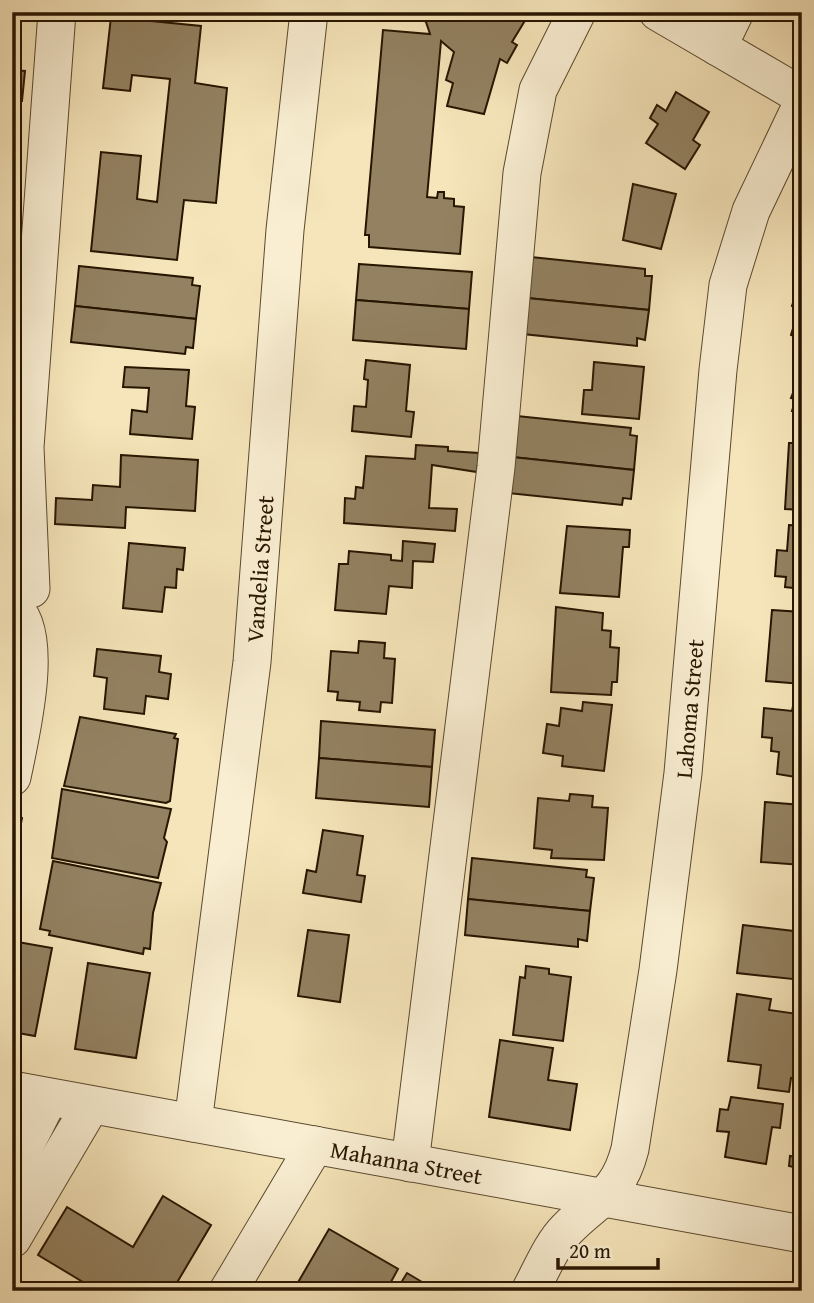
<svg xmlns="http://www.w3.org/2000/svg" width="814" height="1303" viewBox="0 0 814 1303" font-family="'Gentium Book Plus',serif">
<rect width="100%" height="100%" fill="#f6e5ba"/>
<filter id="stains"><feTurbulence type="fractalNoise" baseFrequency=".00286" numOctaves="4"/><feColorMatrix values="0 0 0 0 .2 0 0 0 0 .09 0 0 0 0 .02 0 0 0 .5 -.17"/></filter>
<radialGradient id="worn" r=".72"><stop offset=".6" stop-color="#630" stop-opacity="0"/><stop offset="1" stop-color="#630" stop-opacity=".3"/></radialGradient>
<g fill="#938161" stroke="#271500" stroke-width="2">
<polygon points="411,12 513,12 526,19 512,42 517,45 507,63 500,59 484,114 447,106 453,83 446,80 454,52 441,41 427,197 437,198 438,192 444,192 444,198 454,199 454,206 464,207 460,254 369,247 369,235 365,235 383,30 430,34 426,22"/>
<polygon points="111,17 201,26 195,83 227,88 216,203 184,200 177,260 91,251 101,152 141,156 137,199 157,202 170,79 132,75 130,91 103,88"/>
<polygon points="12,70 25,71 22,101 12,100"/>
<polygon points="676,92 709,112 693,140 700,145 685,169 646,143 658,124 650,118 657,105 666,111"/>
<polygon points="633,184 676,194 661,249 623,240"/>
<polygon points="531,257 645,269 645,276 652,276 649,310 527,298"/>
<polygon points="359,264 472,272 469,309 356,300"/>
<polygon points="79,266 193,278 192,285 200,286 196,319 75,306"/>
<polygon points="802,277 802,339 791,335 799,309 792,306"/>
<polygon points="527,298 649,310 645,340 637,338 637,346 523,334"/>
<polygon points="356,300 469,309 466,349 353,340"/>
<polygon points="75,306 196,319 193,348 186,347 185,354 71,342"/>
<polygon points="366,360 410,365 406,411 414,412 411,437 352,431 354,406 366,407 368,380 364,379"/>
<polygon points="594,362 644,367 639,419 582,414 584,390 592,390"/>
<polygon points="125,367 189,370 186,406 195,407 192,439 130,434 132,410 147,412 149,388 123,387"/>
<polygon points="802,370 802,413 792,411 796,399 791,398"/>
<polygon points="517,416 631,428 630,435 637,436 634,470 512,457"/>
<polygon points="789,443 802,443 802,510 785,509"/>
<polygon points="416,445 448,447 448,451 479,453 477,472 432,465 429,508 457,509 455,531 344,523 345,498 355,499 356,487 363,488 366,456 415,459"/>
<polygon points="121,455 198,460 195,511 126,507 125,528 55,524 56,498 92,500 93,485 120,487"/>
<polygon points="512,457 634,470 631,499 623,498 622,505 508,493"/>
<polygon points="789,525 802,526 802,589 785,587 786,577 775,576 777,550 787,551"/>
<polygon points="567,526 630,530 629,547 623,547 619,597 560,593"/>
<polygon points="403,541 435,544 433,562 413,561 412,588 389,586 386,614 335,610 339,564 348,564 349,551 391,555 391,560 402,561"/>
<polygon points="129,543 185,548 183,570 177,569 176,588 165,587 162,612 123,608"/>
<polygon points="556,607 603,613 602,630 611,631 610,647 619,648 617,682 612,682 611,695 551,692"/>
<polygon points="772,610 802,612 802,684 766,681"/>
<polygon points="359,641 385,643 384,658 395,659 392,703 381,702 380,712 359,710 360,702 337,700 338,692 328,691 331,651 358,653"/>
<polygon points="97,649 161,656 159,672 171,674 168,699 146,696 144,714 104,709 107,678 94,676"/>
<polygon points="583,702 612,705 604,771 562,766 563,756 543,753 547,724 559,726 561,708 582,711"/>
<polygon points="793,706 802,707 802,778 777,774 779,752 771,751 772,738 762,737 764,708 792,711"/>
<polygon points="80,717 176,734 174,738 178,739 170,801 166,803 64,786"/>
<polygon points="321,721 435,730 432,767 319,758"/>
<polygon points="319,758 432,767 429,807 316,798"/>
<polygon points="62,789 171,809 164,838 167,842 158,878 52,858"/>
<polygon points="570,794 593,796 592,807 608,808 604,860 551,858 552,850 534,848 538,798 569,801"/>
<polygon points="765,802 802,805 802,865 761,862"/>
<polygon points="12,816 22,818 14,860 12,859"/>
<polygon points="323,830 363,836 357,875 365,876 361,902 303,893 307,870 316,872"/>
<polygon points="472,858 587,870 586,877 594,878 590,911 468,899"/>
<polygon points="53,861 161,883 153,913 150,949 144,948 143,954 49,935 50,931 40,929"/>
<polygon points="468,899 590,911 587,941 578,939 578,947 465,935"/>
<polygon points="743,925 802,932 802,980 737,973"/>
<polygon points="308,930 349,935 340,1002 298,996"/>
<polygon points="12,941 52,948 35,1036 12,1032"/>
<polygon points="88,963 150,973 136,1058 75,1049"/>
<polygon points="526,966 549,969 549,974 571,977 563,1041 513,1035 520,977 525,978"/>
<polygon points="737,994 771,999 769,1010 798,1014 794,1043 802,1044 802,1049 798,1079 791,1078 789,1092 758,1088 761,1065 728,1061"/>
<polygon points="500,1040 553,1048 548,1080 577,1084 570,1130 489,1117"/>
<polygon points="731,1097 783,1104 780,1128 772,1127 766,1164 725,1157 729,1132 717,1131 720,1109 728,1110"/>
<polygon points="802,1130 802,1169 789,1166 790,1156 797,1157"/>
<polygon points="163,1196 211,1225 172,1291 98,1291 38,1255 67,1207 133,1247"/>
<polygon points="329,1229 398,1269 386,1291 293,1291"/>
<polygon points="407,1273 437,1291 396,1291"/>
</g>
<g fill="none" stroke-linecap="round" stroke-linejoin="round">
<g stroke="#5b492e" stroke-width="39">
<g id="minor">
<polyline points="658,12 802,96"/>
<polyline points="718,47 735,12"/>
<polyline points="31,589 25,447 57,12"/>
<path d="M 12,607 C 47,630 19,742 12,777"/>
<path id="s1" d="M 12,1090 L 802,1234"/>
<path id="s2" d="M 193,1123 L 252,662 L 285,230 L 309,12"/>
<polyline points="410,1163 496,467 522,173 538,90 577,12"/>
<polyline points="12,1171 49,1098"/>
<polyline points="12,1239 91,1105"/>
<polyline points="228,1291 315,1145"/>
<path id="s3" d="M 530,1291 C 541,1271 551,1245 567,1229 C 597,1198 618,1196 630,1149 L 658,970 L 683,773 L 718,370 L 728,285 L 751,211 L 802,104"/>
</g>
</g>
<use href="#minor" stroke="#f9eed2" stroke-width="37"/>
</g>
<g text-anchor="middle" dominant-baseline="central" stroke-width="6" stroke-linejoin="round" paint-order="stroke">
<g font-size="23" fill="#271500" stroke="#f9eed2">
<text stroke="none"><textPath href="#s2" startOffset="558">Vandelia Street</textPath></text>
<text stroke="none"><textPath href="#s3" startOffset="621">Lahoma Street</textPath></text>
<text stroke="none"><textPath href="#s1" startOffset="401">Mahanna Street</textPath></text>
</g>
</g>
<rect width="814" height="1303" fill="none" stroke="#f6e5ba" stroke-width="42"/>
<rect x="14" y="14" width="786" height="1275" fill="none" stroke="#271500" stroke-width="3.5"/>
<rect x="21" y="21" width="772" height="1261" fill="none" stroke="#271500" stroke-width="2"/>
<path d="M558 1258v10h100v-10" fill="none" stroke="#271500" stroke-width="3.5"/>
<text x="569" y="1258" font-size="21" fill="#271500" stroke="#f9eed2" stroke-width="5" paint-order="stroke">20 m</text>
<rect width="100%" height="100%" filter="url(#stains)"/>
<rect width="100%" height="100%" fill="url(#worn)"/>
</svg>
